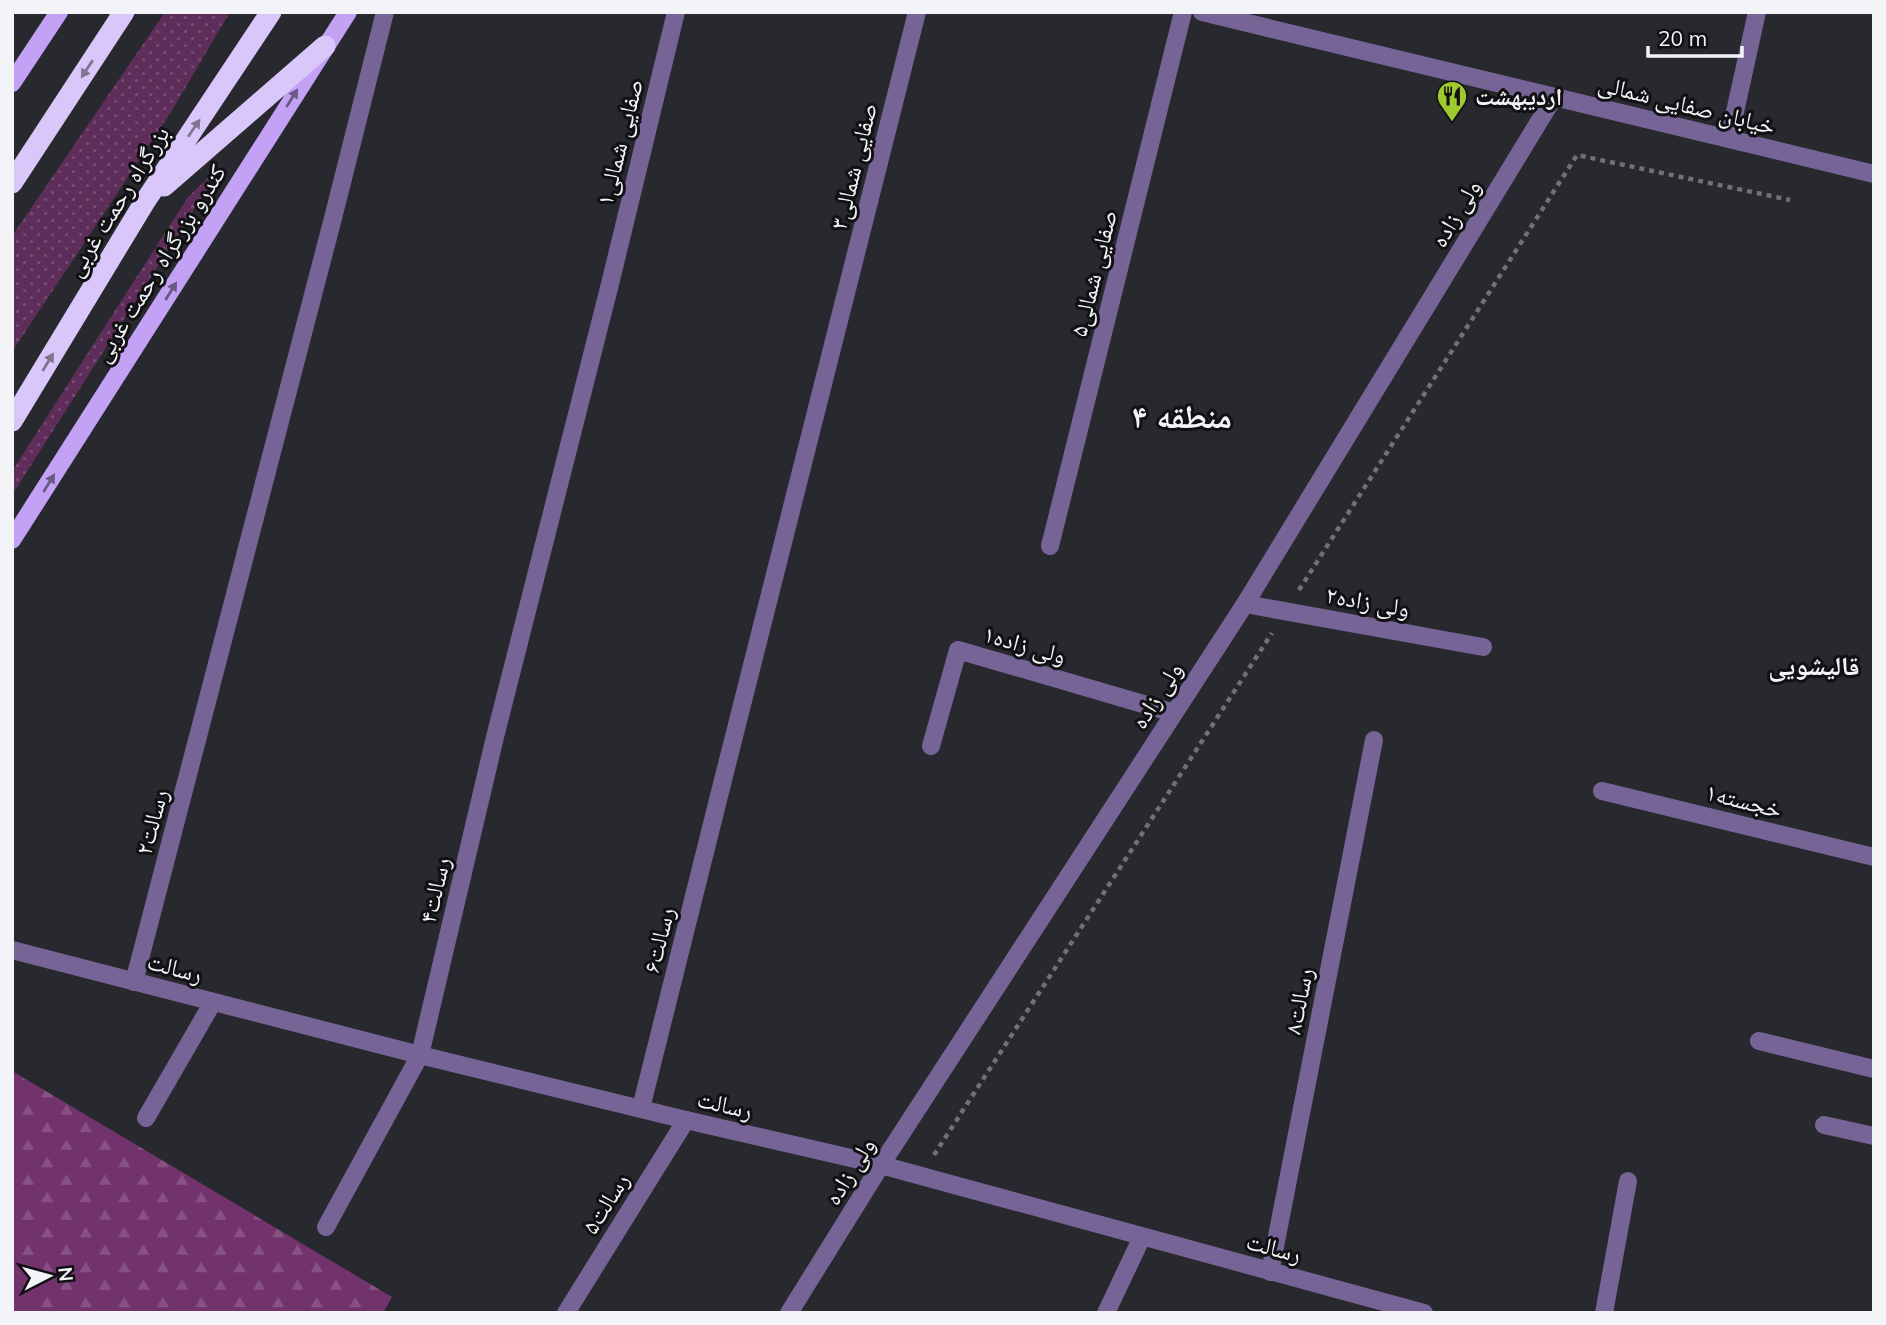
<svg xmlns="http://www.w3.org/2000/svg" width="1886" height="1325" viewBox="0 0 1886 1325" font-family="Mulish,'Noto Naskh Arabic',sans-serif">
<defs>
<pattern id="grass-dots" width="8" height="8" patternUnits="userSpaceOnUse" patternTransform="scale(1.75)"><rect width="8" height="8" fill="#5e2d59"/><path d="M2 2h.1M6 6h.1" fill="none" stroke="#764c72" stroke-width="1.8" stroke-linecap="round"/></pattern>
<pattern id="forest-firs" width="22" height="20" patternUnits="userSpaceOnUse" patternTransform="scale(1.75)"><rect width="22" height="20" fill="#72336c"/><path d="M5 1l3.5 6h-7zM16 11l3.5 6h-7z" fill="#875182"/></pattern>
</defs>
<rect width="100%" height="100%" fill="#27292e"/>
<g fill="url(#grass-dots)">
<polygon points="165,12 230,12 171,112 12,352 12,236"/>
<polygon points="223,164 12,495 12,471 188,197"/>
</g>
<polygon fill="url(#forest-firs)" points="12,1071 392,1297 383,1313 12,1313"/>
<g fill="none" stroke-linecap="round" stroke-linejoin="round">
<g stroke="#6f7175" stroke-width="4.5" stroke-dasharray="5 5" stroke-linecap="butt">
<polyline points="1299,590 1577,155 1790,200"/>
<polyline points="934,1155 1272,633"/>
</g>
<g stroke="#776496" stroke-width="18">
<polyline points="1202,12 1874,174"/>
<polyline points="1729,139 1757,12"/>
<polyline points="1050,546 1183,12"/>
<polyline points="1245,604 1483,647"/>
<polyline points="931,746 958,650 1174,713"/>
<polyline points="1602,791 1874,857"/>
<polyline points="12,950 420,1055 686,1120 881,1165 1424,1313"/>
<polyline points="134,982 333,218 385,12"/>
<polyline points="1759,1041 1874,1069"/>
<polyline points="641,1108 722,784 917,12"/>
<polyline points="146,1118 213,1002"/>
<polyline points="1824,1125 1874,1136"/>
<polyline points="326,1227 420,1055 495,737 610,284 676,12"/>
<polyline points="1270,1272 1374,740"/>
<polyline points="566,1313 686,1120"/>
<polyline points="789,1313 881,1165 1245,604 1554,97"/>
<polyline points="1106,1313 1142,1237"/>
<polyline points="1604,1313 1628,1181"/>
</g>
<g stroke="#c3a2f6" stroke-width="18">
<polyline points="12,83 59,12"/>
<polyline points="12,540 348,12"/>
</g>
<g stroke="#d9c7f9" stroke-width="21">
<polyline points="12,183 124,12"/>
<polyline points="164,186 325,46"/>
<polyline points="12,421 144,203 271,12"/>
</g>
</g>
<defs><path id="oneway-solid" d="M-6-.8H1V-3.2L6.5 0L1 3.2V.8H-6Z" transform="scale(1.75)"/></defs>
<g fill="#7f7592">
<use href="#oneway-solid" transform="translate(87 69) rotate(123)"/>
<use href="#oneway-solid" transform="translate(194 128) rotate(-56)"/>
<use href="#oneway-solid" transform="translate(48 362) rotate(-59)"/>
</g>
<g fill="#6a5a85">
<use href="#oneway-solid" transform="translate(292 98) rotate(-58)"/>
<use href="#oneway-solid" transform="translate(171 291) rotate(-58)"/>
<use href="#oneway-solid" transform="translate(49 483) rotate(-58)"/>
</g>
<defs>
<g id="restaurant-pin" transform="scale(1.575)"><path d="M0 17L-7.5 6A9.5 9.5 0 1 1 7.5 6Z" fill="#9fca2d" stroke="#111114"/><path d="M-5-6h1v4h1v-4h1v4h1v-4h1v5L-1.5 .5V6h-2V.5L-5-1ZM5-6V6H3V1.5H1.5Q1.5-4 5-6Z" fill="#111"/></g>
</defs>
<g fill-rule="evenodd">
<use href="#restaurant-pin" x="1452" y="96"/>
</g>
<g text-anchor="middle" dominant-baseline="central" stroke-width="6" stroke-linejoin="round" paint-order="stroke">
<g font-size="24" font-weight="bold" fill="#f3f4f7" stroke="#111114" text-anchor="start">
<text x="1475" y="96">اردیبهشت</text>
</g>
<g font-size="24" fill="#f3f4f7" stroke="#111114">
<text transform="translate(1687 104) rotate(14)">خیابان صفایی شمالی</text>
<text transform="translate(619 142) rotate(-76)">صفایی شمالی۱</text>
<text transform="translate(853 166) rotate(-76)">صفایی شمالی۳</text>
<text transform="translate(117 201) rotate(-58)">بزرگراه رحمت غربی</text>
<text transform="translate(1455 213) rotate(-59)">ولی زاده</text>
<text transform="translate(159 263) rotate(-58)">کندرو بزرگراه رحمت غربی</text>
<text transform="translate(1093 273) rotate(-76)">صفایی شمالی۵</text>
<text transform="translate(1368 601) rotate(10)">ولی زاده۲</text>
<text transform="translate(1025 644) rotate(16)">ولی زاده۱</text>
<text transform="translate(1156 695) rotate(-57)">ولی زاده</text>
<text transform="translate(1744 800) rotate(14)">خجسته۱</text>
<text transform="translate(151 822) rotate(-75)">رسالت۲</text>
<text transform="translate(434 890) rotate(-77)">رسالت۴</text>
<text transform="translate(658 940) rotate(-76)">رسالت۶</text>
<text transform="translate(175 967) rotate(15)">رسالت</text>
<text transform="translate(1298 1001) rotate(-79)">رسالت۸</text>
<text transform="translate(725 1104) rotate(13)">رسالت</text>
<text transform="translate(849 1171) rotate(-58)">ولی زاده</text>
<text transform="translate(605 1203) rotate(-58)">رسالت۵</text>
<text transform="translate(1274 1247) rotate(15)">رسالت</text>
</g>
<g font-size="26" font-weight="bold" fill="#f3f4f7" stroke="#111114">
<text x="1814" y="665">قالیشویی</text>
</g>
<g font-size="32" font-weight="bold" fill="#f3f4f7" stroke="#111114">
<text x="1182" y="416">منطقه ۴</text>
</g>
</g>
<rect width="1886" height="1325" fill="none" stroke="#f3f4f7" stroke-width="28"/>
<g transform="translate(49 1276) rotate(84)" stroke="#111114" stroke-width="5" paint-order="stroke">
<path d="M0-5L12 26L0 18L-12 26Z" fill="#f3f4f7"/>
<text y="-10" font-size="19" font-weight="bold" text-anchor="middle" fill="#f3f4f7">N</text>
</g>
<path d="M1648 46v10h94v-10" fill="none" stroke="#f3f4f7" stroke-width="3.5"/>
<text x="1658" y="46" font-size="21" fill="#f3f4f7" stroke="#111114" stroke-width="5" paint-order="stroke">20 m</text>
</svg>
